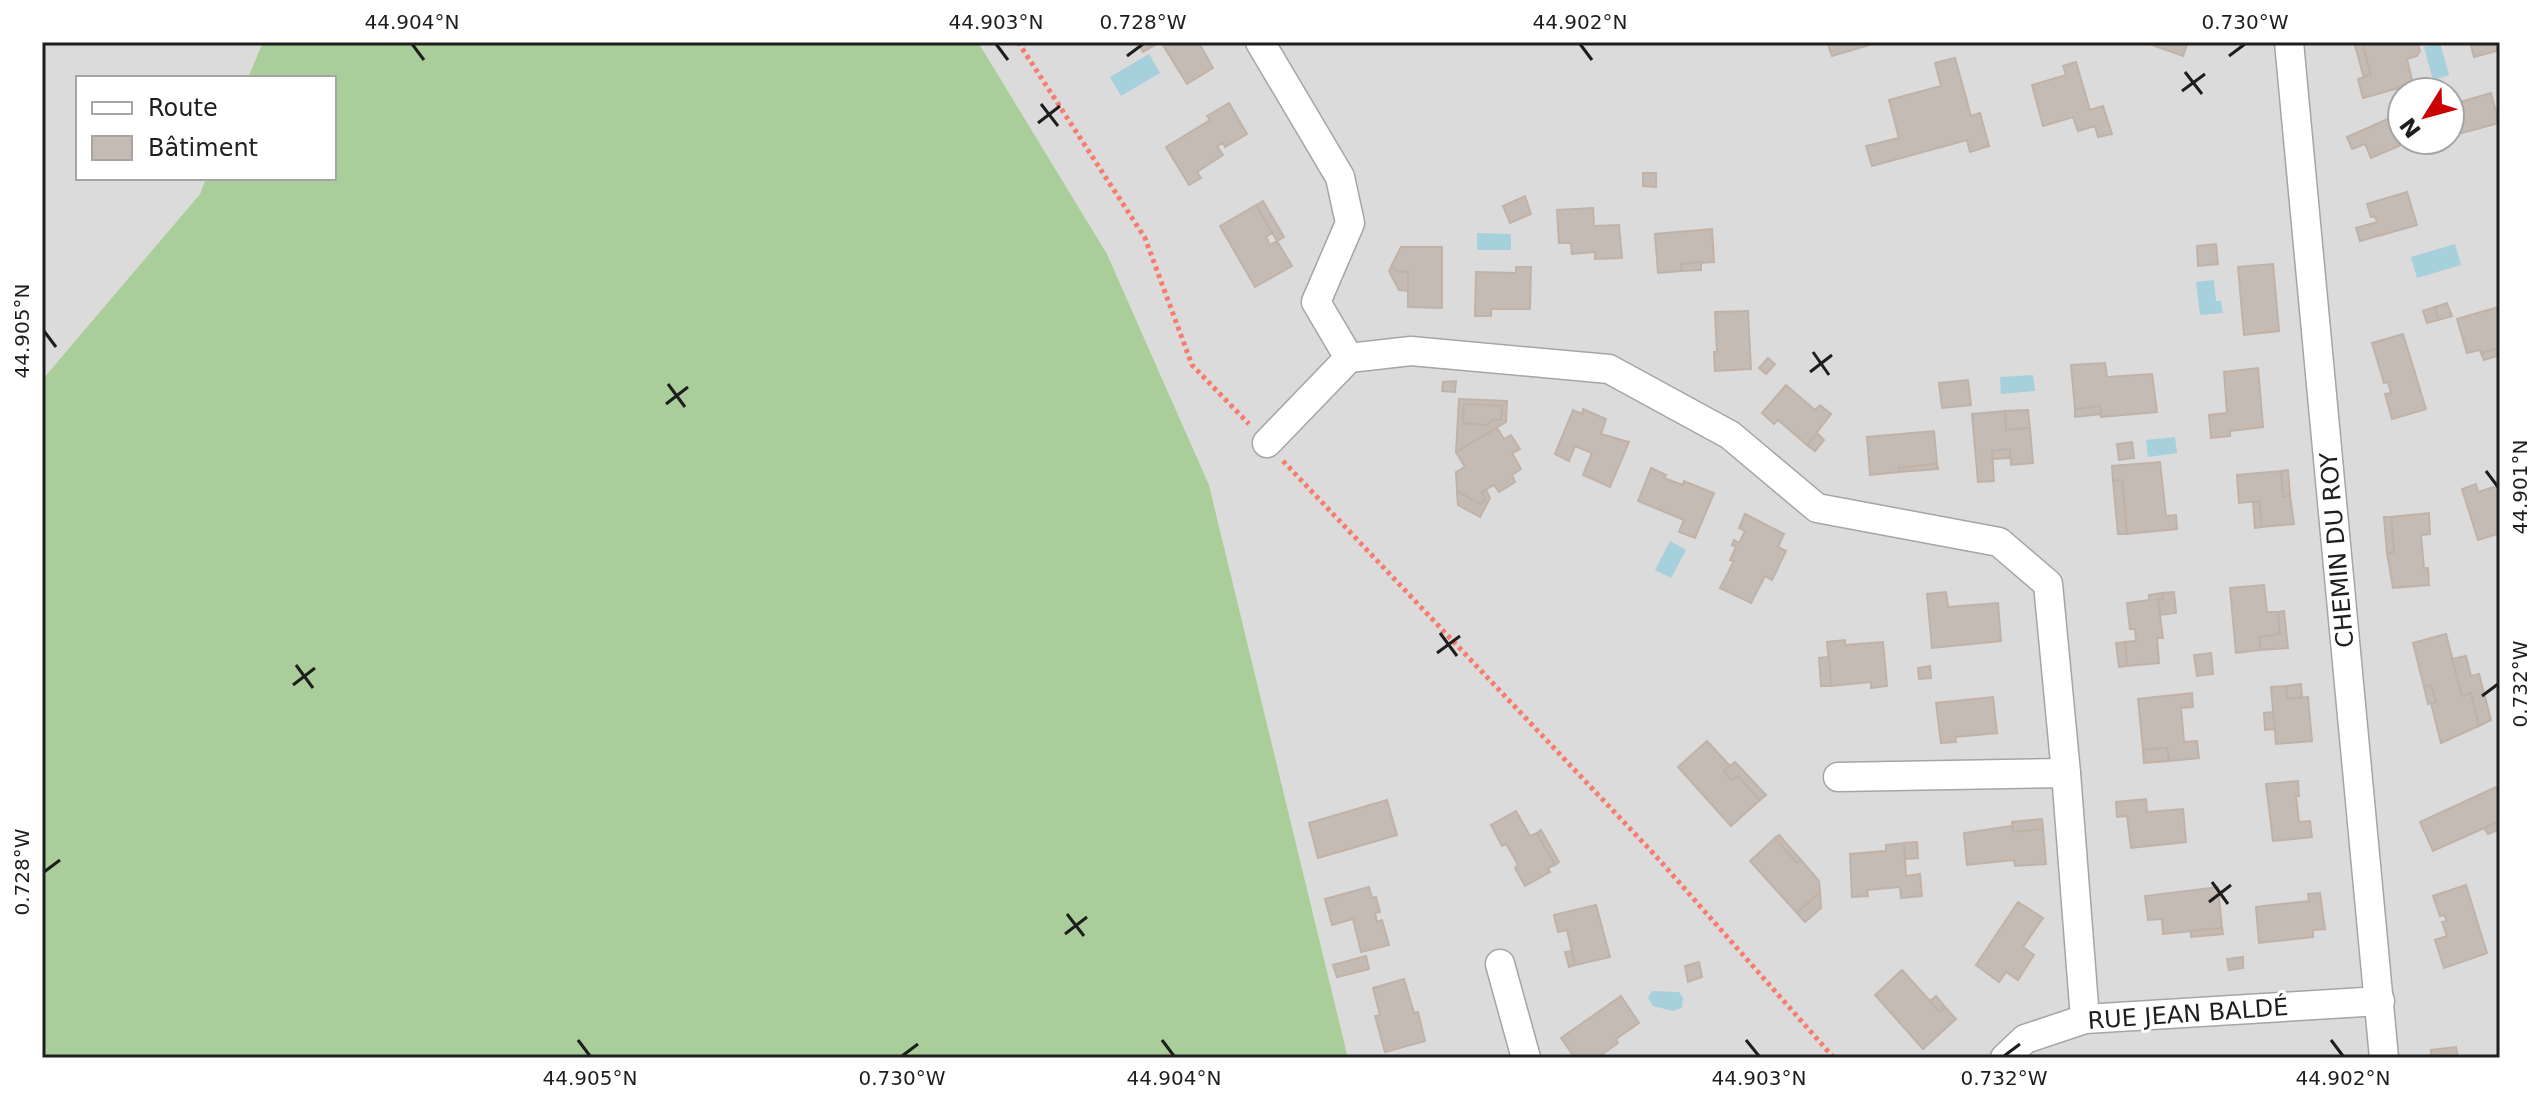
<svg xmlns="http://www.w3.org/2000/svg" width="2542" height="1100" viewBox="0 0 2542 1100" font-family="'DejaVu Sans',sans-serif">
<rect width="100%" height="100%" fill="#efece4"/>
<g fill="#dcdbdb" fill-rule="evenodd">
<polygon points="42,42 263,42 248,78 78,78 78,178 206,178 200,194 42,380"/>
<path d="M 978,42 L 2500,42 L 2500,1058 L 1348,1058 L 1209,485 L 1107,254 ZM 2402,92 L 2450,92 L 2450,140 L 2402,140 Z"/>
</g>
<polygon fill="#a9ce99" points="263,42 978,42 1107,254 1209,485 1348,1058 42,1058 42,380 200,194 206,178 334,178 334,78 248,78"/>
<g fill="#a5d0dc">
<polygon points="2440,43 2449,75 2433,80 2424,47"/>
<polygon points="1149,54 1160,73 1121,96 1110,77"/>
<polygon points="1477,233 1511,234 1511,250 1477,250"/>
<polygon points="2455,244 2461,265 2417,278 2411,257"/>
<polygon points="2214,280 2216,301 2221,301 2223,313 2200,315 2196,282"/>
<polygon points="2033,375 2035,391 2001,394 2000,377"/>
<polygon points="2175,437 2177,453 2148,457 2146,440"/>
<polygon points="1670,541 1686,550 1671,578 1655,570"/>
<polygon points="1652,991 1679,992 1683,998 1682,1008 1673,1011 1653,1006 1648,998"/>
</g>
<g fill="#c4bbb4" stroke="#c1b2a7" stroke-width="2" fill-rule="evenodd">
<polygon points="1137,42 1160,42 1143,52"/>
<polygon points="1161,42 1202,42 1200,45 1213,68 1187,84"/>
<polygon points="1827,42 1875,42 1876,43 1832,56"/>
<polygon points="2144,42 2188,42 2183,56"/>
<polygon points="2354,42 2362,42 2371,75 2364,78"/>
<polygon points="2362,42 2417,42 2420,51 2417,56 2407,59 2413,84 2363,98 2358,79 2371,75"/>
<polygon points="2470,42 2500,42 2500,50 2474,57"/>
<polygon points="1955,58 1971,116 1980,113 1989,146 1970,152 1967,140 1872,166 1866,146 1899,138 1889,100 1941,86 1935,63"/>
<polygon points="2076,62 2090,110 2103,106 2112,134 2098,137 2095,126 2078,131 2073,117 2043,126 2032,85 2066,75 2063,66"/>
<polygon points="2491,93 2499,123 2458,134 2450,105"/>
<polygon points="1229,103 1247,134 1225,147 1223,143 1217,146 1223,155 1197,172 1201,178 1189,185 1166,147 1210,120 1207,116"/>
<polygon points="2394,116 2402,140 2406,143 2371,158 2365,144 2352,149 2347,137"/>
<polygon points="1643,173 1656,173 1656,187 1643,186"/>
<polygon points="2407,192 2417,225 2360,241 2356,228 2377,222 2375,217 2371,217 2367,204"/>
<polygon points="1525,196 1531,214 1510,223 1503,206"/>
<polygon points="1263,201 1284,237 1277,241 1256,205"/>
<polygon points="1256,205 1272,233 1266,237 1270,245 1277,241 1292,266 1255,287 1220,226"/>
<polygon points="1593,208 1594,226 1619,225 1622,258 1595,259 1595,252 1572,254 1571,243 1559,243 1557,210"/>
<polygon points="1712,229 1714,262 1681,264 1681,271 1658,273 1655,234"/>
<polygon points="2216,244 2218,264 2198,266 2197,246"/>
<polygon points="1401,247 1442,247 1442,308 1408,307 1408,272 1396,271 1392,265"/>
<polygon points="1701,262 1701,270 1681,271 1681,264"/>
<polygon points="2273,264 2279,331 2244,335 2238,267"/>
<polygon points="1392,265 1396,271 1408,272 1408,291 1399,290 1389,271"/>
<polygon points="1516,267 1531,267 1530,309 1491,309 1491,316 1475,316 1476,272 1516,273"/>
<polygon points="2447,303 2452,316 2438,320 2435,307"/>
<polygon points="2435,307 2438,320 2427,323 2423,311"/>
<polygon points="2498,307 2500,348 2481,353 2480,350 2467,353 2457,319"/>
<polygon points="1748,311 1751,369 1715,371 1714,352 1717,352 1715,312"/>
<polygon points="2403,334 2426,409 2392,419 2385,394 2391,393 2388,382 2384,383 2372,343"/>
<polygon points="2500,348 2500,355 2484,360 2481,353"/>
<polygon points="1768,358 1775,364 1766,374 1759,368"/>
<polygon points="2105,363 2107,377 2152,374 2157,412 2101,417 2100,406 2075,409 2071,365"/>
<polygon points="2258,368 2263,427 2230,431 2230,436 2211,438 2209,415 2227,413 2224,372"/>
<polygon points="1968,380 1971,405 1942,408 1939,383"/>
<polygon points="1456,381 1455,392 1442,391 1443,382"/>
<polygon points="1786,385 1815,410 1820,405 1831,414 1807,445 1778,420 1774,424 1762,413"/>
<path d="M 1459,399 L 1507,401 L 1506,422 L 1456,452 ZM 1464,404 L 1502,406 L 1501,420 L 1493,419 L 1487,425 L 1463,423 Z"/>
<polygon points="1464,404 1502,406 1501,420 1493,419 1487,425 1463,423"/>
<polygon points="2100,406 2101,414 2075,417 2075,409"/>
<polygon points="1583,409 1606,419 1601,434 1629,442 1610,487 1583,475 1592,453 1575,446 1569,461 1555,454 1573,410 1582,414"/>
<polygon points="2028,410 2030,428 2006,430 2005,411"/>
<polygon points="2005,411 2006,430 2030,428 2033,463 2011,465 2010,449 1992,451 1994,481 1978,482 1972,414"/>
<polygon points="1497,428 1504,439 1511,435 1520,449 1512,453 1521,469 1512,475 1515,482 1499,492 1494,485 1482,492 1485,499 1481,505 1457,491 1456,472 1465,467 1456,452"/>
<polygon points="1934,431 1937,464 1899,468 1899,472 1870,475 1867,437"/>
<polygon points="1817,433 1824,440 1815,451 1807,445"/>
<polygon points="2132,442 2134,458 2119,460 2117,444"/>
<polygon points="2010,449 2010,458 1992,459 1992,451"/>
<polygon points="2160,462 2166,516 2176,515 2177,529 2127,534 2122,480 2113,481 2112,466"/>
<polygon points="1937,464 1938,469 1899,472 1899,468"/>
<polygon points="1651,468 1666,475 1664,478 1683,485 1684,481 1714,493 1695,538 1679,532 1684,520 1638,501"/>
<polygon points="2288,470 2290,496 2283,497 2281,471"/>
<polygon points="2281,471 2283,497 2290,496 2294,524 2262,527 2259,501 2239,503 2237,475"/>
<polygon points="2122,480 2127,534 2118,534 2113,481"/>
<polygon points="2476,484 2478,492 2500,485 2500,533 2478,540 2462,489"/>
<polygon points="1486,490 1490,498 1480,517 1458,505 1457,491 1481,505 1485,499 1482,492"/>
<polygon points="2259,501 2262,527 2255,528 2253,502"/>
<polygon points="2429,513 2430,534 2421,535 2424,568 2428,568 2429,585 2393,588 2387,553 2394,552 2391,517"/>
<polygon points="1745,514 1784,534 1778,547 1786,551 1772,580 1765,576 1751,603 1720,588 1734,561 1730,560 1736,547 1732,545 1734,540 1739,543 1745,531 1739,528"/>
<polygon points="2384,517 2391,517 2394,552 2387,553"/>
<polygon points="2264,585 2267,612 2278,612 2280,634 2259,637 2261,650 2236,653 2230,588"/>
<polygon points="1946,592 1948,607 1998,603 2001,641 1932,648 1927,594"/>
<polygon points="2174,592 2176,613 2160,615 2158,600 2163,599 2162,593"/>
<polygon points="2162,593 2163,599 2158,600 2163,638 2157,638 2159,663 2127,666 2125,642 2136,641 2135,629 2130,629 2127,603 2149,600 2149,595"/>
<polygon points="2284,611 2288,648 2261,650 2259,637 2280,634 2278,612"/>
<polygon points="2446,634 2462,696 2471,693 2479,726 2441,743 2431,703 2436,702 2431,685 2424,687 2413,643"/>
<polygon points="1845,640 1845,645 1883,642 1887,686 1871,688 1871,682 1831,686 1827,642"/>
<polygon points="2125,642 2127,666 2119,667 2116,643"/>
<polygon points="2211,653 2213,674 2197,676 2194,655"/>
<polygon points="2466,656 2471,676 2479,674 2491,720 2479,726 2471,693 2462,696 2452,659"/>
<polygon points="1829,657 1831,686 1821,686 1819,658"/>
<polygon points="1930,666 1931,678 1919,679 1918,668"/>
<polygon points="2301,684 2302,697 2287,699 2286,686"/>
<polygon points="2431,685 2436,702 2428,704 2424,687"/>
<polygon points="2286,686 2287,699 2308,697 2312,741 2276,744 2271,687"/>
<polygon points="2192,693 2193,707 2181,708 2184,742 2197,741 2199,758 2169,761 2167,748 2143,750 2138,699"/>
<polygon points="1993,697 1997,733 1955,737 1956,742 1941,743 1936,703"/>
<polygon points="2273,712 2275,729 2265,730 2264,713"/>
<polygon points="1707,741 1730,766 1724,771 1732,780 1738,776 1760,800 1731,826 1678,767"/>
<polygon points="2167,748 2169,761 2144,763 2143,750"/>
<polygon points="1735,762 1766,795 1760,800 1738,776 1732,780 1724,771"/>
<polygon points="2298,781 2299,796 2296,796 2299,822 2310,821 2312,837 2273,841 2266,784"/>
<polygon points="2496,787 2500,795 2500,821 2433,851 2420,822"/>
<polygon points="2146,799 2147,812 2183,809 2186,842 2131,848 2127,816 2117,817 2116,802"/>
<polygon points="1387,800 1397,835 1318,858 1309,823"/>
<polygon points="1516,811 1530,836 1537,833 1555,865 1548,868 1550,872 1525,886 1515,868 1518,865 1512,854 1506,844 1502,846 1491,825"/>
<polygon points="2042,819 2043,829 2013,832 2012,822"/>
<polygon points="2500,821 2500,829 2488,834 2484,828"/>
<polygon points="2012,826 2013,832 2043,829 2046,864 2015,866 2014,860 1967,865 1964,833"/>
<polygon points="1541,830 1559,862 1555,865 1537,833"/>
<polygon points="1779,835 1801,860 1797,863 1775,838"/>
<polygon points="1775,838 1797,863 1801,860 1819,881 1820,892 1797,913 1750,861"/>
<polygon points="1917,842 1918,858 1905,859 1904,843"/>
<polygon points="1904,843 1906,876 1920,874 1922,896 1901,898 1900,887 1867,890 1868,896 1852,897 1850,854 1886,851 1886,845"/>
<polygon points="2466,885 2487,953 2444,968 2435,940 2447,936 2442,922 2447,921 2444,915 2440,916 2433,896"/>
<polygon points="1369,887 1372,898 1376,897 1380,912 1375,913 1377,922 1382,920 1389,945 1361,952 1353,919 1332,925 1325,899"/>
<polygon points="2218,887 2222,928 2163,934 2162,919 2148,920 2145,896"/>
<polygon points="1820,892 1821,908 1805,922 1797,913"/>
<polygon points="2320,893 2325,929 2313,930 2313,937 2259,943 2256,907 2309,901 2308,894"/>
<polygon points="2018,902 2043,918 2023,947 2034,955 2018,980 2006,972 1999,982 1976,965"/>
<polygon points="1596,905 1610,957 1575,965 1567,930 1558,932 1554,915"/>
<polygon points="2222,928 2223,934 2191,937 2191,931"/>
<polygon points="1572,951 1575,965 1569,967 1565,952"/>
<polygon points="1366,956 1369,969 1337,977 1333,965"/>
<polygon points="2243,957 2243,968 2229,970 2227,959"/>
<polygon points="1699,962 1702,977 1688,982 1685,966"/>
<polygon points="1902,970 1940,1012 1945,1007 1956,1019 1923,1049 1875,995"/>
<polygon points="1404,979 1414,1013 1418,1012 1425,1041 1385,1052 1375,1016 1380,1015 1373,988"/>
<polygon points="1621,996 1639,1023 1616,1039 1618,1043 1597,1058 1575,1058 1561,1038"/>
<polygon points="1936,996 1945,1007 1940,1012 1930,1001"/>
<polygon points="2456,1047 2458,1058 2431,1058 2431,1050"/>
</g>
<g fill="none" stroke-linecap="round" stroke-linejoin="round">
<g stroke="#a5a5a5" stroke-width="31">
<g id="minor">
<polyline points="1260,42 1340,177 1350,223 1316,302 1349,358 1267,443"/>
<polyline points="2289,42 2384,1058"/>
<polyline points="1349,358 1411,351 1609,369 1730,435 1817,508 1999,542 2048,584 2066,773 2085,1019"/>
<polyline points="1838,777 2066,773"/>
<polyline points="1500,964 1526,1058"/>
<polyline points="2005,1058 2025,1039 2085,1019 2380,1001"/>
</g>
</g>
<g stroke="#f87b6c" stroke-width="5" stroke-dasharray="4 4" stroke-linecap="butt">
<polyline points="1018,42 1145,238 1192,365 1249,424"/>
<polyline points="1283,461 1654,854 1834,1058"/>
</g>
<use href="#minor" stroke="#fff" stroke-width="28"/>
</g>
<path fill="none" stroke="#1e1e1e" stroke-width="3" d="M 412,44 L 424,60M 996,44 L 1008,60M 1580,44 L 1592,60M 1127,56 L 1143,44M 2229,56 L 2245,44M 2185,72 L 2202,94M 2182,91 L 2205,74M 1041,104 L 1058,126M 1038,123 L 1060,106M 44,331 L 56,347M 1813,352 L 1829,375M 1810,372 L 1832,355M 668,384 L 685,407M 666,404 L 688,387M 2486,471 L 2498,487M 1440,633 L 1457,656M 1437,653 L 1460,636M 296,665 L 313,688M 293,685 L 315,668M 2482,696 L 2498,684M 44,872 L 60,860M 2212,882 L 2228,904M 2209,902 L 2231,885M 1067,914 L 1084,936M 1065,934 L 1087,917M 578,1040 L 590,1056M 1162,1040 L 1174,1056M 1746,1040 L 1759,1056M 2331,1040 L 2343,1056M 902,1056 L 918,1044M 2004,1056 L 2020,1044"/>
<g text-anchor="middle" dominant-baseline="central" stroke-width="6" stroke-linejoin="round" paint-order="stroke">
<g font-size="24" fill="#1e1e1e" stroke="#fff">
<text transform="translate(2337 550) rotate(-95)">CHEMIN DU ROY</text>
<text transform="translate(2188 1014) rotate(-4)">RUE JEAN BALDÉ</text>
</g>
</g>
<rect width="2542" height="1100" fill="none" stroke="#ffffff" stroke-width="88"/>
<rect x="76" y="76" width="260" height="104" fill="#ffffff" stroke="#a5a5a5" stroke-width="2"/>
<rect x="92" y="102" width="40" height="12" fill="#ffffff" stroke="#a5a5a5" stroke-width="2"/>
<text x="148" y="116" font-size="24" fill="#1e1e1e">Route</text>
<rect x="92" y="136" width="40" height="24" fill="#c4bbb4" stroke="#a5a5a5" stroke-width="2"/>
<text x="148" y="156" font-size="24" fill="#1e1e1e">Bâtiment</text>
<g transform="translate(2426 116) rotate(233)"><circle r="38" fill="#ffffff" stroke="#a5a5a5" stroke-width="2"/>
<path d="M0-6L14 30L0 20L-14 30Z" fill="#cb0202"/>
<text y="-12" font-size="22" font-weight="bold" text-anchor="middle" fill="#1e1e1e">N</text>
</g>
<rect x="44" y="44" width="2454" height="1012" fill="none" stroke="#1e1e1e" stroke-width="3"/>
<g font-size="20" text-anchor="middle" fill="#1e1e1e">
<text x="412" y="29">44.904°N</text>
<text x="996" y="29">44.903°N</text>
<text x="1143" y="29">0.728°W</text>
<text x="1580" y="29">44.902°N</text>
<text x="2245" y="29">0.730°W</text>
<text transform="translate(22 331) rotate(-90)" y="7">44.905°N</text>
<text transform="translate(2520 487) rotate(-90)" y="7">44.901°N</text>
<text transform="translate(2520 684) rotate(-90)" y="7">0.732°W</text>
<text transform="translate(22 872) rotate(-90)" y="7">0.728°W</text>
<text x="590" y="1085">44.905°N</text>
<text x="902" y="1085">0.730°W</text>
<text x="1174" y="1085">44.904°N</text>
<text x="1759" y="1085">44.903°N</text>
<text x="2004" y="1085">0.732°W</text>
<text x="2343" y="1085">44.902°N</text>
</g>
</svg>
